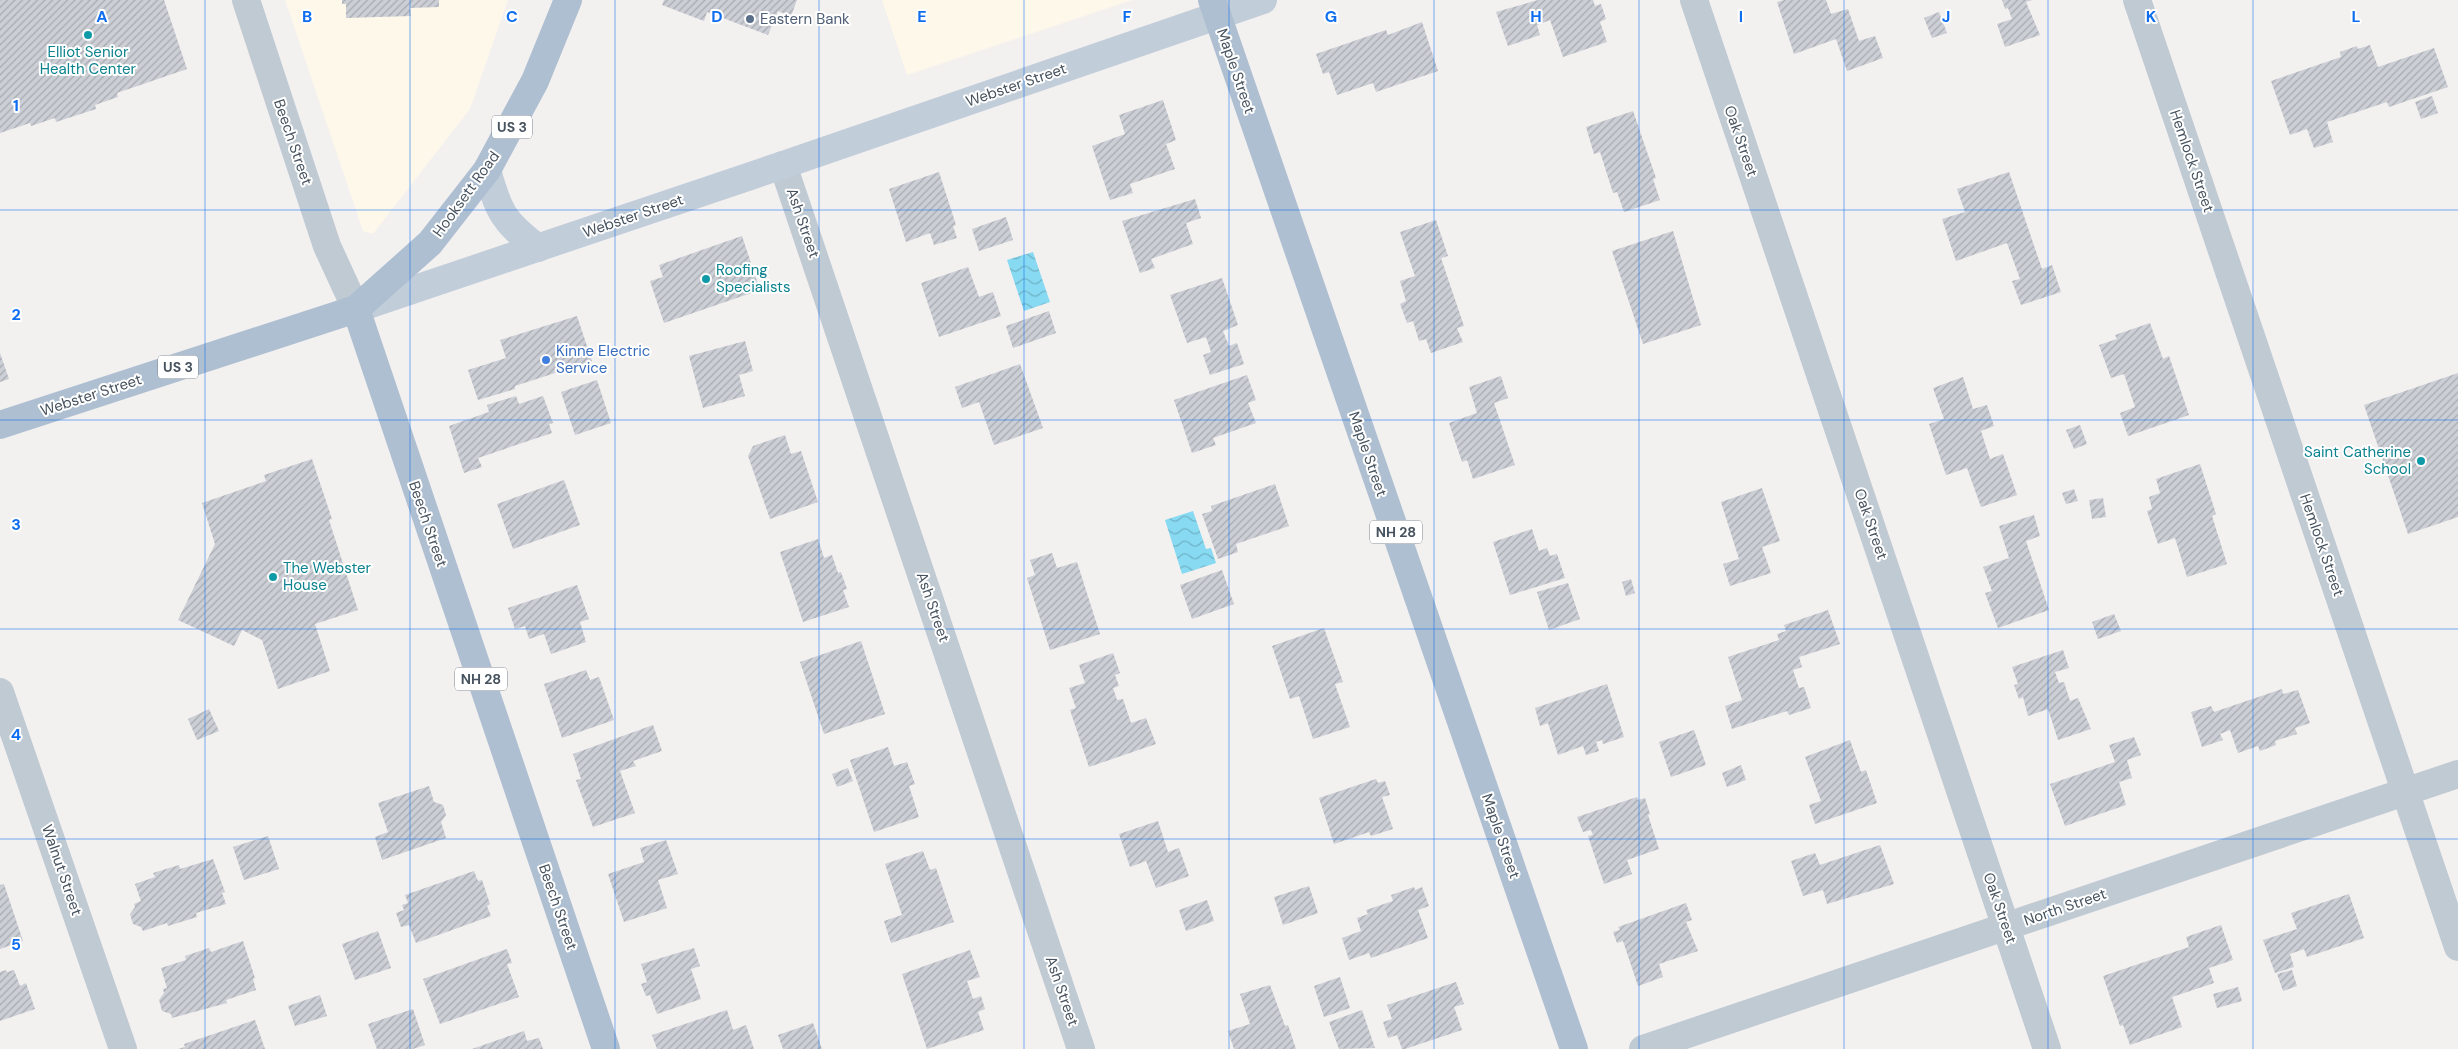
<svg xmlns="http://www.w3.org/2000/svg" width="2458" height="1049" viewBox="0 0 2458 1049" font-family="'DM Sans',sans-serif">
<defs>
<pattern id="water-waves" width="16" height="10" patternUnits="userSpaceOnUse" patternTransform="scale(1.25)"><rect width="16" height="10" fill="#87daf2"/><path d="M0 5q4-4 8 0t8 0" fill="none" stroke="#70b3c7"/></pattern>
<pattern id="building-hatch" width="6" height="6" patternUnits="userSpaceOnUse" patternTransform="scale(1.25)"><rect width="6" height="6" fill="#cccfd5"/><path d="M-1 1l2-2M0 6l6-6M5 7l2-2" fill="none" stroke="#a7abb0"/></pattern>
</defs>
<rect width="100%" height="100%" fill="#f3f0f0"/>
<g fill="#fdf8ea">
<polygon points="285,0 508,0 470,109 373,234 363,231"/>
<polygon points="882,0 1132,0 907,75"/>
</g>
<g fill="url(#water-waves)">
<polygon points="1033,252 1050,302 1024,311 1007,260"/>
<polygon points="1193,511 1206,549 1211,548 1216,563 1182,574 1165,520"/>
</g>
<g fill="url(#building-hatch)">
<polygon points="0,0 164,0 187,69 117,93 118,97 95,105 96,109 56,122 55,118 31,126 30,123 0,133"/>
<polygon points="342,0 439,0 439,7 410,8 411,16 346,18 346,4 342,4"/>
<polygon points="664,0 797,0 791,16 778,11 768,35 707,12 704,21 662,5"/>
<polygon points="1538,0 1593,0 1595,6 1601,4 1606,19 1600,22 1607,42 1563,57 1550,20 1537,25 1540,35 1508,46 1496,12"/>
<polygon points="1784,0 1826,0 1831,14 1848,9 1859,41 1875,36 1883,58 1847,71 1836,39 1794,54 1777,2"/>
<polygon points="2002,0 2032,0 2026,2 2040,35 2005,47 1997,24 2012,19 2008,8 2005,9"/>
<polygon points="1939,12 1947,33 1932,38 1924,18"/>
<polygon points="1422,22 1438,71 1376,92 1373,83 1337,95 1329,72 1323,74 1316,54 1386,30 1388,35"/>
<polygon points="2370,45 2378,67 2434,48 2448,87 2389,107 2387,102 2327,122 2333,142 2314,148 2307,129 2290,135 2271,81 2341,57 2340,52 2357,46 2358,49"/>
<polygon points="2432,96 2438,113 2421,119 2415,102"/>
<polygon points="1163,100 1176,140 1166,144 1175,169 1130,184 1133,193 1110,200 1092,146 1125,134 1119,115"/>
<polygon points="1633,111 1656,178 1653,179 1660,200 1624,212 1617,192 1613,193 1600,152 1594,154 1586,127"/>
<polygon points="939,172 956,225 953,226 957,238 934,245 930,233 906,242 889,189"/>
<polygon points="2009,172 2042,269 2052,265 2061,292 2021,305 2012,281 2020,279 2007,243 1956,261 1942,219 1965,212 1957,189"/>
<polygon points="1195,199 1201,218 1186,223 1193,244 1151,259 1155,268 1140,273 1122,221"/>
<polygon points="1006,217 1013,240 979,251 972,229"/>
<polygon points="1436,220 1448,256 1441,258 1464,326 1457,328 1463,342 1431,353 1426,339 1419,341 1413,321 1407,323 1400,304 1406,301 1400,281 1415,276 1400,232"/>
<polygon points="1673,231 1701,325 1643,344 1612,251"/>
<polygon points="742,236 760,290 664,323 650,281 663,277 659,265"/>
<polygon points="968,267 979,297 993,292 1001,316 939,337 921,283"/>
<polygon points="1222,278 1238,325 1223,331 1229,346 1237,343 1244,364 1210,375 1203,355 1211,352 1206,337 1187,343 1170,295"/>
<polygon points="1049,311 1056,333 1013,348 1006,326"/>
<polygon points="577,316 592,361 515,386 515,389 478,400 468,370 506,358 500,340"/>
<polygon points="2150,323 2163,359 2169,356 2189,415 2128,436 2120,413 2135,407 2124,374 2111,378 2099,345 2117,339 2115,335"/>
<polygon points="745,341 753,371 739,375 745,396 703,408 689,356"/>
<polygon points="0,353 9,379 0,382"/>
<polygon points="1020,364 1043,428 994,445 979,402 962,408 955,387"/>
<polygon points="2458,373 2458,517 2408,534 2364,405"/>
<polygon points="1247,375 1256,400 1248,403 1256,423 1213,438 1216,445 1192,453 1174,400"/>
<polygon points="1501,376 1508,398 1494,403 1515,465 1473,479 1467,460 1462,462 1449,423 1477,413 1469,387"/>
<polygon points="1963,377 1973,409 1987,405 1994,426 1981,431 1990,459 2003,454 2017,495 1981,507 1967,468 1946,475 1929,424 1944,419 1933,388"/>
<polygon points="597,380 611,423 575,435 561,392"/>
<polygon points="516,396 519,404 543,396 553,423 549,424 552,433 478,458 482,467 464,473 449,426 489,412 487,405"/>
<polygon points="2080,425 2087,444 2074,449 2066,430"/>
<polygon points="785,435 791,454 801,451 818,502 770,519 748,456 753,446"/>
<polygon points="312,459 332,519 329,520 358,610 315,624 330,671 278,689 262,640 242,630 234,646 178,620 215,544 202,503 266,481 264,475"/>
<polygon points="2200,464 2216,514 2212,516 2227,564 2187,577 2175,538 2158,544 2147,511 2152,509 2149,497 2160,493 2156,479"/>
<polygon points="564,480 580,525 513,549 497,504"/>
<polygon points="1275,484 1289,526 1236,544 1238,552 1218,559 1202,514 1212,511 1211,506"/>
<polygon points="1762,488 1780,541 1762,547 1771,573 1730,586 1723,564 1739,559 1721,502"/>
<polygon points="2074,489 2078,501 2066,504 2062,493"/>
<polygon points="2103,498 2106,517 2092,519 2089,500"/>
<polygon points="2034,515 2040,536 2026,541 2049,610 1998,628 1985,593 1992,591 1983,567 2009,558 1999,526"/>
<polygon points="1532,529 1539,551 1547,548 1550,556 1557,554 1565,578 1510,595 1493,542"/>
<polygon points="818,539 824,558 832,555 838,573 841,572 847,589 843,590 849,607 803,622 780,552"/>
<polygon points="1052,553 1057,568 1077,562 1100,634 1050,650 1027,578 1035,575 1030,560"/>
<polygon points="1222,570 1234,604 1192,619 1180,585"/>
<polygon points="1631,579 1635,593 1626,596 1622,582"/>
<polygon points="1568,583 1580,619 1549,630 1537,592"/>
<polygon points="577,585 589,619 580,622 586,642 551,654 544,634 529,639 525,626 515,629 508,608"/>
<polygon points="1828,610 1840,644 1799,657 1802,667 1793,670 1799,688 1804,687 1811,708 1789,715 1787,711 1732,729 1725,706 1742,700 1728,657 1779,640 1777,634 1786,631 1784,625"/>
<polygon points="2114,614 2121,631 2098,639 2092,622"/>
<polygon points="1324,628 1343,682 1335,684 1350,727 1313,739 1299,696 1290,699 1272,646"/>
<polygon points="861,641 885,714 824,734 800,662"/>
<polygon points="2063,650 2069,668 2055,672 2059,683 2064,682 2070,701 2078,698 2091,729 2058,740 2048,709 2028,716 2023,697 2019,699 2014,685 2018,684 2012,667"/>
<polygon points="1113,653 1120,673 1115,675 1119,686 1113,688 1117,700 1123,699 1131,723 1146,718 1156,744 1089,767 1070,710 1076,708 1069,688 1085,683 1079,665"/>
<polygon points="586,670 590,680 599,677 614,720 562,738 544,684"/>
<polygon points="1607,684 1624,737 1603,744 1602,740 1596,742 1599,751 1586,755 1583,746 1558,755 1548,723 1540,726 1535,708"/>
<polygon points="2282,689 2283,694 2298,690 2310,723 2295,728 2297,734 2275,741 2276,745 2260,751 2258,746 2238,753 2230,730 2220,734 2223,740 2202,747 2191,712 2211,706 2214,712"/>
<polygon points="209,709 219,731 197,740 188,719"/>
<polygon points="653,725 662,751 633,761 636,766 620,771 635,813 593,827 576,780 581,779 573,754"/>
<polygon points="1694,730 1706,765 1671,777 1659,742"/>
<polygon points="2134,737 2141,755 2127,760 2132,778 2119,782 2126,805 2065,826 2050,784 2115,762 2109,745"/>
<polygon points="1850,740 1861,772 1866,770 1877,803 1815,824 1809,805 1821,801 1805,757"/>
<polygon points="888,747 894,766 907,762 915,784 909,786 919,817 874,832 850,760"/>
<polygon points="1741,765 1746,780 1727,787 1722,773"/>
<polygon points="848,768 853,781 837,787 832,774"/>
<polygon points="1376,779 1378,783 1385,781 1390,795 1382,797 1393,829 1371,836 1369,832 1334,844 1319,798"/>
<polygon points="429,786 434,802 443,805 446,815 441,822 446,838 382,860 375,837 388,832 378,803"/>
<polygon points="1637,797 1638,800 1645,798 1650,814 1648,815 1659,849 1627,860 1632,874 1604,884 1588,836 1593,835 1591,830 1583,832 1577,817"/>
<polygon points="1158,821 1168,852 1179,848 1189,876 1156,888 1146,861 1130,867 1119,834"/>
<polygon points="268,836 279,869 244,880 233,847"/>
<polygon points="666,840 678,874 658,880 667,908 624,922 608,874 644,862 640,848"/>
<polygon points="1880,845 1894,884 1827,904 1823,890 1803,896 1791,861 1815,853 1820,865"/>
<polygon points="923,851 930,870 936,868 954,922 891,943 884,921 902,915 885,864"/>
<polygon points="213,859 225,892 222,893 226,904 196,913 197,917 168,926 167,923 143,931 141,927 133,924 130,914 135,907 134,904 141,901 135,884 155,877 153,873 179,865 180,869"/>
<polygon points="474,871 478,881 482,880 490,904 487,906 491,916 416,943 409,925 401,927 396,913 404,910 402,905 408,903 405,895"/>
<polygon points="4,884 23,941 0,949 0,885"/>
<polygon points="1309,886 1318,913 1283,925 1274,897"/>
<polygon points="1414,887 1415,890 1422,887 1429,906 1418,910 1428,938 1371,958 1369,953 1349,960 1342,938 1361,931 1357,918 1368,914 1366,910 1393,901 1391,895"/>
<polygon points="2349,894 2364,938 2307,957 2304,949 2290,954 2294,967 2275,973 2263,940 2297,929 2291,913"/>
<polygon points="1207,900 1214,921 1186,931 1179,910"/>
<polygon points="1686,903 1692,920 1686,922 1698,951 1659,964 1663,977 1638,986 1623,941 1617,943 1613,932 1620,930 1618,927"/>
<polygon points="2221,925 2233,960 2209,968 2214,983 2172,997 2182,1027 2130,1045 2123,1025 2120,1026 2103,976 2189,947 2186,937"/>
<polygon points="378,931 391,968 355,980 342,944"/>
<polygon points="243,941 255,978 253,979 256,990 226,1000 227,1003 172,1018 171,1014 162,1011 159,1000 164,993 163,989 167,988 161,968 186,960 185,956 209,948 211,952"/>
<polygon points="694,948 700,966 691,969 701,999 657,1014 650,995 646,996 641,984 647,982 641,964"/>
<polygon points="507,949 512,963 507,964 519,997 440,1024 423,979"/>
<polygon points="970,950 980,977 967,981 973,999 981,996 985,1009 978,1012 984,1030 927,1049 902,974"/>
<polygon points="6,970 7,972 14,970 20,986 26,983 35,1009 0,1021 0,972"/>
<polygon points="2292,970 2297,986 2283,991 2277,974"/>
<polygon points="1340,977 1350,1008 1324,1017 1314,986"/>
<polygon points="1456,982 1464,1004 1454,1007 1462,1030 1405,1049 1402,1049 1397,1035 1388,1038 1383,1022 1392,1019 1387,1005"/>
<polygon points="1270,985 1285,1026 1288,1025 1296,1049 1234,1049 1228,1031 1250,1024 1240,994"/>
<polygon points="2238,987 2242,1001 2217,1008 2213,994"/>
<polygon points="320,995 327,1016 295,1026 288,1006"/>
<polygon points="413,1009 425,1045 413,1049 377,1049 368,1024"/>
<polygon points="727,1010 733,1030 746,1025 754,1049 657,1049 652,1035"/>
<polygon points="1362,1010 1375,1048 1339,1049 1329,1022"/>
<polygon points="255,1020 265,1049 178,1049 185,1047 184,1044"/>
<polygon points="813,1023 822,1049 783,1049 778,1035"/>
<polygon points="524,1031 527,1041 539,1038 543,1049 472,1049"/>
</g>
<g fill="none" stroke-linecap="round" stroke-linejoin="round">
<g stroke="#c0cad3" stroke-width="28">
<polyline points="246,0 327,246 356,309"/>
<polyline points="1694,0 2047,1049"/>
<polyline points="2137,0 2458,947"/>
<polyline points="783,165 1081,1049"/>
<polyline points="0,692 123,1049"/>
<polyline points="1643,1049 2458,774"/>
</g>
<g stroke="#c2cdda" stroke-width="28">
<path d="M 487,170 C 499,213 503,221 538,248"/>
<polyline points="356,309 783,165 1263,0"/>
</g>
<g stroke="#aebfd1" stroke-width="28">
<polyline points="1212,0 1574,1049"/>
<polyline points="356,309 606,1049"/>
<polyline points="0,425 356,309 430,243 487,170 535,81 568,0"/>
</g>
</g>
<path fill="none" stroke="#0e6eef" stroke-width="1" stroke-opacity="0.55" d="M 205,0 L 205,1049M 410,0 L 410,1049M 615,0 L 615,1049M 819,0 L 819,1049M 1024,0 L 1024,1049M 1229,0 L 1229,1049M 1434,0 L 1434,1049M 1639,0 L 1639,1049M 1844,0 L 1844,1049M 2048,0 L 2048,1049M 2253,0 L 2253,1049M 0,210 L 2458,210M 0,420 L 2458,420M 0,629 L 2458,629M 0,839 L 2458,839"/>
<circle fill="#5c6f8a" stroke="#fff" stroke-width="2" cx="750" cy="19" r="5"/>
<g fill="#0f9aa8" stroke="#fff" stroke-width="2">
<circle cx="88" cy="35" r="5"/>
<circle cx="706" cy="279" r="5"/>
<circle cx="2421" cy="461" r="5"/>
<circle cx="273" cy="577" r="5"/>
</g>
<circle fill="#3f7fe0" stroke="#fff" stroke-width="2" cx="546" cy="360" r="5"/>
<g text-anchor="middle" dominant-baseline="central" stroke-width="4" stroke-linejoin="round" paint-order="stroke">
<g fill="#fff" stroke="#7e878f" stroke-width="1">
<rect x="492" y="115.5" width="40" height="23" rx="4"/>
<rect x="158" y="355.5" width="40" height="23" rx="4"/>
<rect x="1370" y="520.5" width="52" height="23" rx="4"/>
<rect x="455" y="667.5" width="52" height="23" rx="4"/>
</g>
<g font-size="14" font-weight="bold" fill="#47535f">
<text x="512" y="127">US 3</text>
<text x="178" y="367">US 3</text>
<text x="1396" y="532">NH 28</text>
<text x="481" y="679">NH 28</text>
</g>
<g font-size="15" fill="#4e5e75" stroke="#fff" text-anchor="start">
<text x="760" y="19">Eastern Bank</text>
</g>
<g font-size="15" fill="#0d838f" stroke="#fff" text-anchor="start">
<text x="88" y="52" text-anchor="middle">Elliot Senior<tspan x="88" dy="17">Health Center</tspan></text>
<text x="716" y="270">Roofing<tspan x="716" dy="17">Specialists</tspan></text>
<text x="2411" y="452" text-anchor="end">Saint Catherine<tspan x="2411" dy="17">School</tspan></text>
<text x="283" y="568">The Webster<tspan x="283" dy="17">House</tspan></text>
</g>
<g font-size="15" fill="#47535f" stroke="#fff">
<text transform="translate(1236 71) rotate(71)">Maple Street</text>
<text transform="translate(1016 85) rotate(-19)">Webster Street</text>
<text transform="translate(1741 141) rotate(71)">Oak Street</text>
<text transform="translate(293 142) rotate(71)">Beech Street</text>
<text transform="translate(2192 161) rotate(71)">Hemlock Street</text>
<text transform="translate(466 194) rotate(-54)">Hooksett Road</text>
<text transform="translate(633 216) rotate(-19)">Webster Street</text>
<text transform="translate(803 223) rotate(71)">Ash Street</text>
<text transform="translate(91 395) rotate(-18)">Webster Street</text>
<text transform="translate(1368 454) rotate(71)">Maple Street</text>
<text transform="translate(428 524) rotate(71)">Beech Street</text>
<text transform="translate(1871 524) rotate(71)">Oak Street</text>
<text transform="translate(2322 545) rotate(71)">Hemlock Street</text>
<text transform="translate(933 607) rotate(71)">Ash Street</text>
<text transform="translate(1501 836) rotate(71)">Maple Street</text>
<text transform="translate(62 870) rotate(71)">Walnut Street</text>
<text transform="translate(558 907) rotate(71)">Beech Street</text>
<text transform="translate(2065 907) rotate(-19)">North Street</text>
<text transform="translate(2000 908) rotate(71)">Oak Street</text>
<text transform="translate(1062 991) rotate(71)">Ash Street</text>
</g>
<g font-size="15" fill="#366cbe" stroke="#fff" text-anchor="start">
<text x="556" y="351">Kinne Electric<tspan x="556" dy="17">Service</tspan></text>
</g>
</g>
<g font-size="16" text-anchor="middle" font-weight="bold" fill="#0e6eef" stroke="#fff" stroke-width="4" stroke-linejoin="round" paint-order="stroke">
<text x="102" y="22">A</text>
<text x="307" y="22">B</text>
<text x="512" y="22">C</text>
<text x="717" y="22">D</text>
<text x="922" y="22">E</text>
<text x="1127" y="22">F</text>
<text x="1331" y="22">G</text>
<text x="1536" y="22">H</text>
<text x="1741" y="22">I</text>
<text x="1946" y="22">J</text>
<text x="2151" y="22">K</text>
<text x="2356" y="22">L</text>
<text x="16" y="111">1</text>
<text x="16" y="320">2</text>
<text x="16" y="530">3</text>
<text x="16" y="740">4</text>
<text x="16" y="950">5</text>
</g>
</svg>
